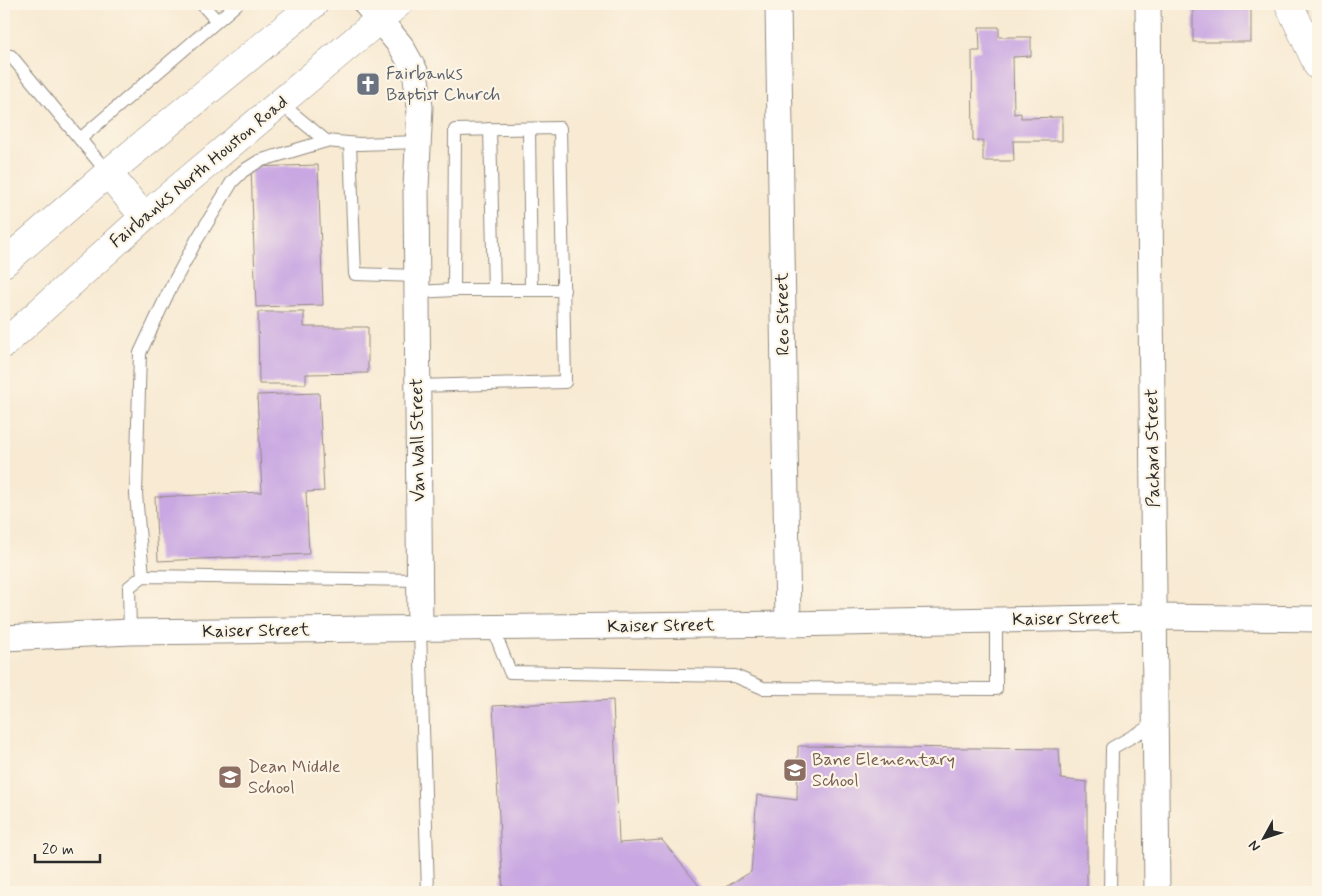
<svg xmlns="http://www.w3.org/2000/svg" width="1322" height="896" viewBox="0 0 1322 896" font-family="Mynerve,sans-serif">
<rect width="100%" height="100%" fill="#fcf5e5"/>
<filter id="ink" filterUnits="userSpaceOnUse"><feTurbulence type="fractalNoise" baseFrequency=".02" numOctaves="2"/><feDisplacementMap in="SourceGraphic" scale="10" xChannelSelector="R" yChannelSelector="G"/><feConvolveMatrix kernelMatrix="1 2 1 2 8 2 1 2 1" color-interpolation-filters="sRGB"/></filter>
<filter id="wash" filterUnits="userSpaceOnUse"><feTurbulence type="fractalNoise" baseFrequency=".0096" numOctaves="4" result="noise"/><feDisplacementMap in="SourceGraphic" scale="20" xChannelSelector="R" yChannelSelector="G"/><feGaussianBlur stdDeviation="1.12" result="paint"/><feColorMatrix in="noise" values="0 0 0 0 0 0 0 0 0 0 0 0 0 0 0 0 0 1.4 0 .05"/><feComposite in="paint" operator="in"/></filter>
<g filter="url(#wash)">
<rect width="100%" height="100%" fill="#f8ead3"/>
<g id="blocks">
<g fill="#c9a7e2">
<rect x="1193" y="4" width="58" height="38"/>
<polygon points="979,27 999,27 999,37 1031,37 1031,56 1013,57 1014,114 1021,113 1021,118 1062,117 1062,141 1013,141 1014,161 983,161 983,141 973,141 972,51 980,51"/>
<polygon points="318,165 323,305 256,307 251,167"/>
<polygon points="258,312 304,312 304,327 368,327 368,373 306,374 306,384 259,384"/>
<polygon points="319,393 324,491 306,492 309,554 158,561 155,497 262,492 257,395"/>
<polygon points="613,700 619,843 662,840 704,892 503,892 493,706"/>
<polygon points="798,746 1059,749 1061,779 1087,782 1087,892 717,892 751,872 757,795 797,800"/>
</g>
</g>
</g>
<g filter="url(#ink)">
<use href="#blocks" fill-opacity="0" stroke="#928a7f" stroke-width="1"/>
<g fill="none" stroke-linecap="round" stroke-linejoin="round">
<g stroke="#928a7f" stroke-width="14">
<g id="service">
<polyline points="202,4 217,21"/>
<polyline points="11,56 108,173"/>
<polyline points="280,103 326,141"/>
<polyline points="490,129 494,290"/>
<polyline points="529,129 531,290"/>
<polyline points="80,139 237,4"/>
<polyline points="350,144 355,274 417,276"/>
<polyline points="418,292 454,290 564,290"/>
<polyline points="417,386 565,382 560,128 455,130 454,290"/>
<polyline points="143,576 136,494 140,353 168,293 196,241 232,182 243,171 259,161 326,141 359,144 419,142"/>
<polyline points="493,628 510,672 735,676 763,688 996,689 996,620"/>
<polyline points="420,629 428,892"/>
<polyline points="130,632 129,587 143,576 420,580"/>
<polyline points="1110,892 1112,748 1156,723"/>
</g>
</g>
<g stroke="#928a7f" stroke-width="27">
<g id="minor">
<polyline points="366,4 401,46 415,71 420,107 416,188 420,629"/>
<polyline points="778,4 788,624"/>
<polyline points="1148,4 1157,892"/>
<polyline points="4,638 130,632 788,624 1155,617 1318,619"/>
</g>
</g>
<g stroke="#928a7f" stroke-width="29">
<g id="secondary">
<polyline points="1289,4 1318,66"/>
<polyline points="108,173 144,217"/>
<polyline points="4,263 108,173 314,4"/>
<polyline points="4,344 144,217 398,4"/>
</g>
</g>
<use href="#service" stroke="#fff" stroke-width="12"/>
<use href="#minor" stroke="#fff" stroke-width="25"/>
<use href="#secondary" stroke="#fff" stroke-width="28"/>
</g>
</g>
<defs>
<g id="church-square" transform="scale(1.25)"><rect x="-9" y="-9" width="18" height="18" rx="4" fill="#6b7280" stroke="#fcf5e5"/><path d="M-1.2-6h2.4v3.5h3.3v2.4h-3.3V6h-2.4V-.1h-3.3v-2.4h3.3Z" fill="#fff"/></g>
<g id="school-square" transform="scale(1.25)"><rect x="-9" y="-9" width="18" height="18" rx="4" fill="#8d6e63" stroke="#fcf5e5"/><path d="M0-5L7-2L0 1L-7-2ZM-4 1L0 2.5L4 1V4Q0 6-4 4Z" fill="#fff"/></g>
</defs>
<g fill-rule="evenodd">
<use href="#church-square" x="368" y="84"/>
<use href="#school-square" x="795" y="770"/>
<use href="#school-square" x="230" y="777"/>
</g>
<g text-anchor="middle" dominant-baseline="central" stroke-width="4.5" stroke-linejoin="round" paint-order="stroke">
<g font-size="18" fill="#5b616d" stroke="#fcf5e5" text-anchor="start">
<text x="386" y="74">Fairbanks<tspan x="386" dy="21">Baptist Church</tspan></text>
</g>
<g font-size="18" fill="#2b2b2b" stroke="#fcf5e5">
<text transform="translate(199 172) rotate(-40)">Fairbanks North Houston Road</text>
<text transform="translate(783 314) rotate(-91)">Reo Street</text>
<text transform="translate(418 440) rotate(-91)">Van Wall Street</text>
<text transform="translate(1153 448) rotate(-91)">Packard Street</text>
<text transform="translate(1066 619) rotate(-1)">Kaiser Street</text>
<text transform="translate(661 626) rotate(-1)">Kaiser Street</text>
<text transform="translate(256 631) rotate(-1)">Kaiser Street</text>
</g>
<g font-size="18" fill="#785e54" stroke="#fcf5e5" text-anchor="start">
<text x="812" y="760">Bane Elementary<tspan x="812" dy="21">School</tspan></text>
<text x="248" y="767">Dean Middle<tspan x="248" dy="21">School</tspan></text>
</g>
</g>
<rect width="1322" height="896" fill="none" stroke="#fcf5e5" stroke-width="20"/>
<g transform="translate(1264 838) rotate(230)" stroke="#fcf5e5" stroke-width="4" paint-order="stroke">
<path d="M0-4L9 19L0 12L-9 19Z" fill="#2b2b2b"/>
<text y="-8" font-size="14" font-weight="bold" text-anchor="middle" fill="#2b2b2b">N</text>
</g>
<path d="M35 854v8h65v-8" fill="none" stroke="#2b2b2b" stroke-width="2.5"/>
<text x="42" y="854" font-size="15" fill="#2b2b2b" stroke="#fcf5e5" stroke-width="4" paint-order="stroke">20 m</text>
</svg>
